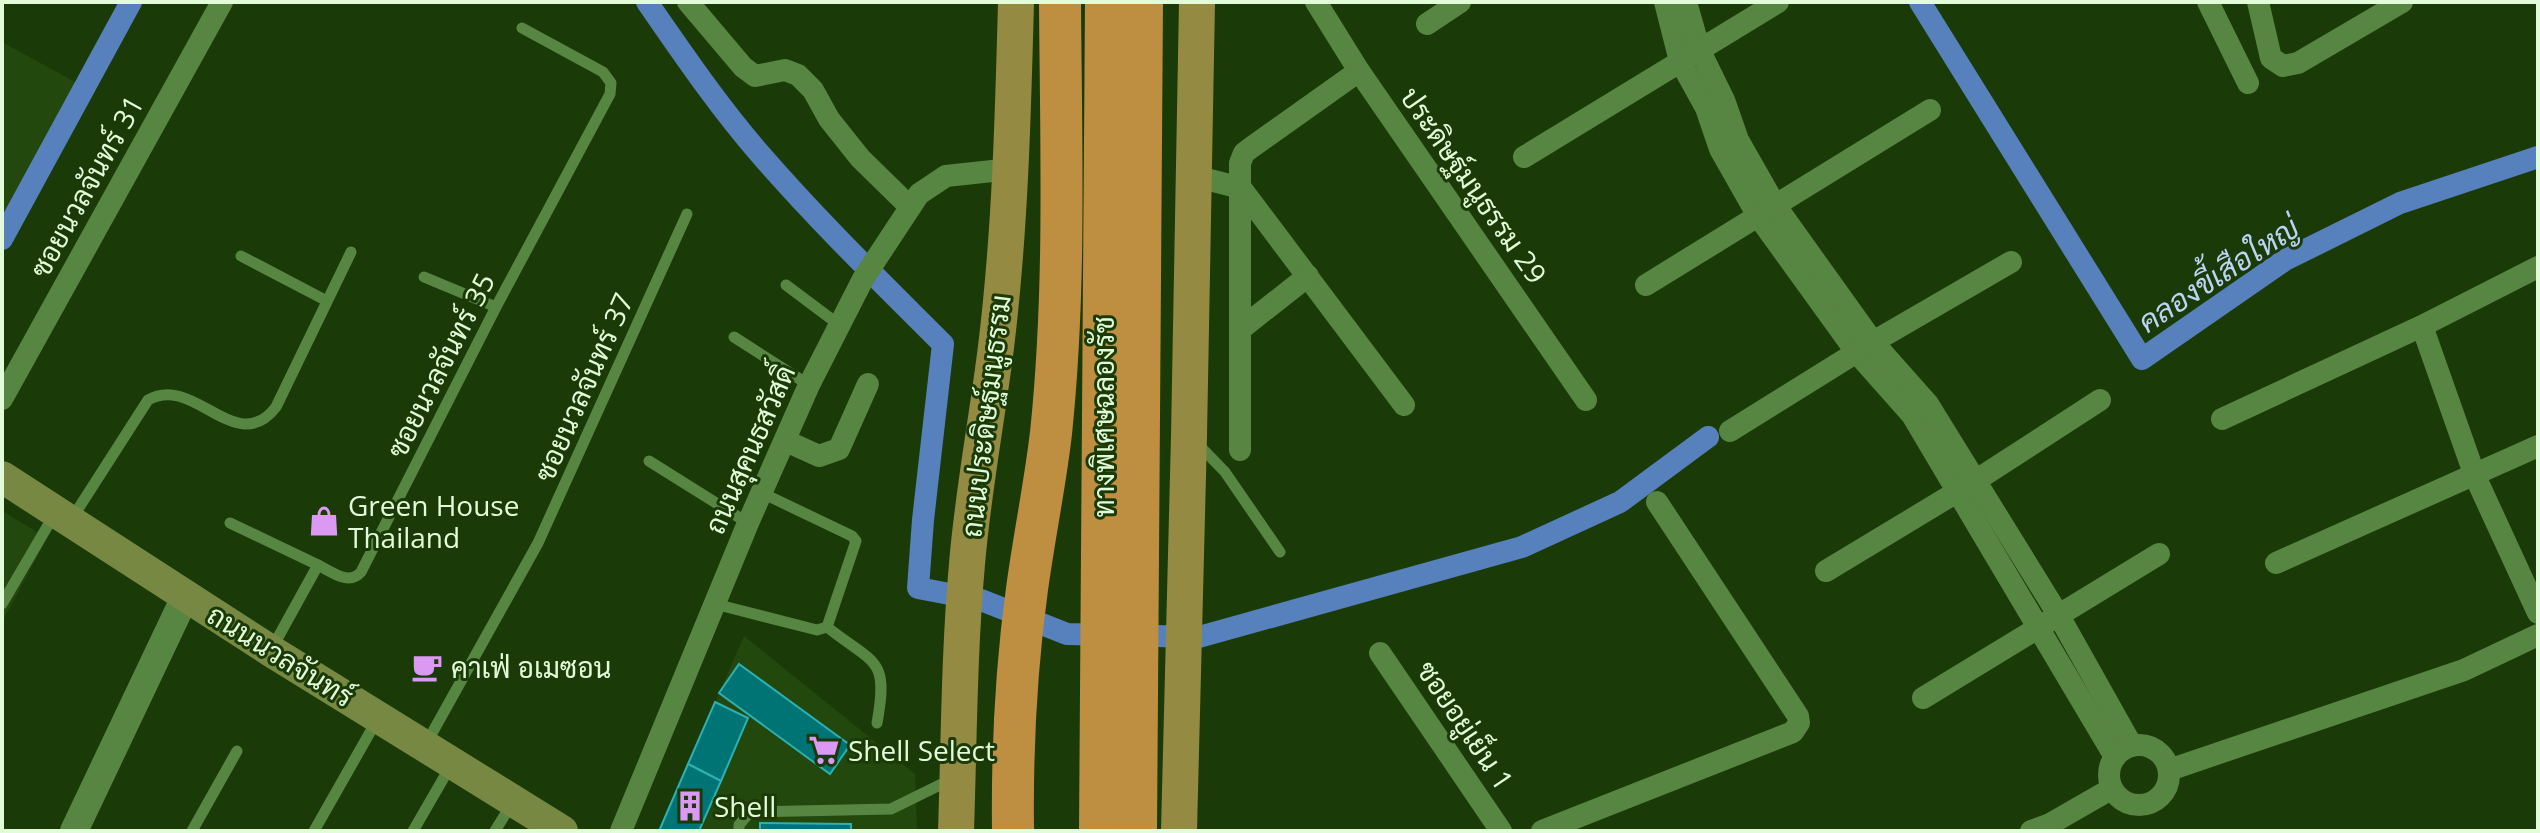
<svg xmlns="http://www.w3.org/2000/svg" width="2540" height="833" viewBox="0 0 2540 833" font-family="'Open Sans',Sarabun,sans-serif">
<rect width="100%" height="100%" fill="#1a3b07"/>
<g fill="#23480e">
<polygon points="2,42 77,83 2,218"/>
<polygon points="2,511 47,538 2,622"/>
<polygon points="744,636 915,774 917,831 659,831"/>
</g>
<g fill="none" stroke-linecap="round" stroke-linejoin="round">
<g stroke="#5681bc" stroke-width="22">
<path d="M 647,2 C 683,54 719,107 760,154 C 818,221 881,282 943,344 L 923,520 L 918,588 L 981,600 L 1067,634 L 1199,637 L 1522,547 L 1620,502 L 1708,437"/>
<polyline points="1920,2 2142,359 2285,260 2400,203 2538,157"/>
<polyline points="2,239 131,2"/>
</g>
</g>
<g fill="#007375" stroke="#2cb0b2" stroke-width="2">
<polygon points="739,664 850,745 830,774 719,693"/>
<polygon points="715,702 748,718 721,781 688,764"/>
<polygon points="688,764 721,781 699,831 659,831"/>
<polygon points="760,823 851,824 851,831 760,831"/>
</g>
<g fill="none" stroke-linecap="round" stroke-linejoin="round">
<g stroke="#578542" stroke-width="11">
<polyline points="241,256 327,301"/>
<polyline points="424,277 496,307"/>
<polyline points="786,285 838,324"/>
<polyline points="734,337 809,385"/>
<polyline points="1195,441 1225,472 1280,552"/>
<polyline points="649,461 748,523"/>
<path d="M 71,520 L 148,400 C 194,373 236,459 276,407 L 351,252"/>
<polyline points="230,523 318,565"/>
<polyline points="2,604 54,515"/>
<polyline points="715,604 817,630 827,627 856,541 852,536 762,493"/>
<path d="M 827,627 C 875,665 889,657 877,723"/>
<path d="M 271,650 L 318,565 C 332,572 349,586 361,572 L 496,307 L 610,94 L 611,83 L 603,72 L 522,28"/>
<polyline points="426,744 538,543 687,214"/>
<polyline points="192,831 237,751"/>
<polyline points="314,831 377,720"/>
<polyline points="413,831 450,767"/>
<polyline points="495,831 511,805"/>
<polyline points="739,831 739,825 750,812 891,809 952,779"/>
</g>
<g stroke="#578542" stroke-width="22">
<polyline points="688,2 743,67 755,76 785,70 798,75 813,90 829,119 860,158 910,207"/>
<polyline points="1316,2 1359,71 1586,400"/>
<polyline points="1665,2 1680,61 1706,108 1720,149 1758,216 1857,353 1912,415 2115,757"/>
<polyline points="1686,2 1700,51 1724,100 1738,140 1775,205 1873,342 1928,404 2059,616 2132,746"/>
<polyline points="2208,2 2248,83"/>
<polyline points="2258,2 2271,58 2283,66 2298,63 2402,2"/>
<polyline points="1427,24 1460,2"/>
<polyline points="1524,157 1778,2"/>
<polyline points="1194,176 1241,188 1404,405"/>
<polyline points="1646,285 1930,110"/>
<polyline points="2422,326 2475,476 2538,613"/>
<polyline points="1242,328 1308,276"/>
<polyline points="2,399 222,2"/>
<polyline points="2222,419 2422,326 2538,267"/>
<polyline points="1730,431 1873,342 2011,262"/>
<polyline points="786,441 819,456 839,449 868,384"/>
<polyline points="1240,450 1240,163 1244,153 1252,147 1359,71"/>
<polyline points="2276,563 2538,446"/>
<polyline points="1826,571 1975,481 2100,400"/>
<polyline points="1380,653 1501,831"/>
<polyline points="1923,698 2159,554"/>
<circle cx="2139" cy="775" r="30"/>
<polyline points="2169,770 2464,670 2538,635"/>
<polyline points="621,831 748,523 809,385 863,279 919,194 946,176 1011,169"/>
<polyline points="1542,831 1793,732 1799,723 1798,716 1657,502"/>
<polyline points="2031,831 2050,824 2111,789"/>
</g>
<polyline stroke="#578542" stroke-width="28" points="74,831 186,595"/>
<polyline stroke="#768842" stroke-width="32" points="2,477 271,651 562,831"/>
<g stroke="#958a41" stroke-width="36">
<path d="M 956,831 C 959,742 959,653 967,564 C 973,491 987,420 996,347 C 1010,233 1013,117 1016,2"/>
<polyline points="1179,831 1189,436 1197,2"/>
</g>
<g stroke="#be8e41" stroke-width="42">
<path d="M 1013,831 C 1012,750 1016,669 1027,589 C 1034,537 1045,485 1051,433 C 1066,290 1061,145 1060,2"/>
<polyline points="1100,831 1106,2"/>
<polyline points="1136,831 1142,2"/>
</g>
</g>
<defs>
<g id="shop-bare" transform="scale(2.4)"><path d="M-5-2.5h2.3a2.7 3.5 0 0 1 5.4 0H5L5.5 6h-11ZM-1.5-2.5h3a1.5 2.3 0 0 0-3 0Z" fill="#dc99f4" stroke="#1a3b07" stroke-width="2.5" paint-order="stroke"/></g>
<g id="cafe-bare" transform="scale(2.4)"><path d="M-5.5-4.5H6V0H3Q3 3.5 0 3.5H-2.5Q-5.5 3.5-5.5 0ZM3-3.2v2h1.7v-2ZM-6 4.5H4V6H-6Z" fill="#dc99f4" stroke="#1a3b07" stroke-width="2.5" paint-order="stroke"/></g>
<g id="supermarket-bare" transform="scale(2.4)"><path d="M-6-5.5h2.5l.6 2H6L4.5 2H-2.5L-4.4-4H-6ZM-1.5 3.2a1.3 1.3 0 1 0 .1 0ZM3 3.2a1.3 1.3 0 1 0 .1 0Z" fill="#dc99f4" stroke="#1a3b07" stroke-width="2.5" paint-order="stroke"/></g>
<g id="building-bare" transform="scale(2.4)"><path d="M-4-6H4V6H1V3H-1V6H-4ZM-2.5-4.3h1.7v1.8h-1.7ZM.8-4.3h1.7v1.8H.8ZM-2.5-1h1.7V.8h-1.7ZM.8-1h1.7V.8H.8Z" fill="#dc99f4" stroke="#1a3b07" stroke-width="2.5" paint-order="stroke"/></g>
</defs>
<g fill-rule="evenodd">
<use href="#shop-bare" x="324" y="521"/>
<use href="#cafe-bare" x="427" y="667"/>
<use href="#supermarket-bare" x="824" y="750"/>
<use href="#building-bare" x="690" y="806"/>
</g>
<g text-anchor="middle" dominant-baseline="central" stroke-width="6" stroke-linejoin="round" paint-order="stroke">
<g font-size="28" fill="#e2fbd8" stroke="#1a3b07">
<text transform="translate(1474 185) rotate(55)">ประดิษฐ์มนูธรรม 29</text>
<text transform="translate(86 186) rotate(-61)">ซอยนวลจันทร์ 31</text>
<text transform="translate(440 365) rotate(-63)">ซอยนวลจันทร์ 35</text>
<text transform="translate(583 387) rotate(-66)">ซอยนวลจันทร์ 37</text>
<text transform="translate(985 416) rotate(-83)">ถนนประดิษฐ์มนูธรรม</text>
<text transform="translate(1103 417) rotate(-90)">ทางพิเศษฉลองรัช</text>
<text transform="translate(749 449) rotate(-66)">ถนนสุคนธสวัสดิ์</text>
<text transform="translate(281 655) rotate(32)">ถนนนวลจันทร์</text>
<text transform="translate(1466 725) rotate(56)">ซอยอยู่เย็น 1</text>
</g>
<g font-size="28" fill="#e2fbd8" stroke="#1a3b07" text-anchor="start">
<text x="348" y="505">Green House<tspan x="348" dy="32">Thailand</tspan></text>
<text x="451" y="667">คาเฟ่ อเมซอน</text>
<text x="848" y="750">Shell Select</text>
<text x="714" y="806">Shell</text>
</g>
<g font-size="30" font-style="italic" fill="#bcd4f5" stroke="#1a3b07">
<text transform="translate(2218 274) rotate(-33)">คลองขี้เสือใหญ่</text>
</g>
</g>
<rect width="2540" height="833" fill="none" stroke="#e2fbd8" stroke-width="8"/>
</svg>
